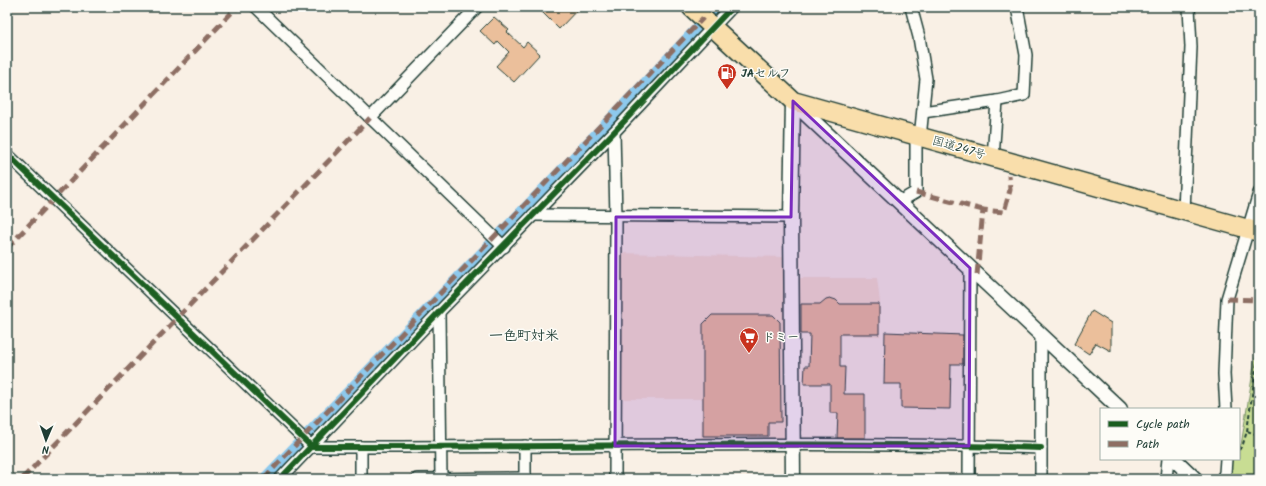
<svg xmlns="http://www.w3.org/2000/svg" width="1266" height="486" viewBox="0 0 1266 486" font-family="Kalam,'Klee One',sans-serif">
<rect width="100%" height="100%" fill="#f9f0e5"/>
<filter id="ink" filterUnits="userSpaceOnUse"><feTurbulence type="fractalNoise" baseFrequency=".025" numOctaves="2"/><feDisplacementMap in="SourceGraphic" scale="8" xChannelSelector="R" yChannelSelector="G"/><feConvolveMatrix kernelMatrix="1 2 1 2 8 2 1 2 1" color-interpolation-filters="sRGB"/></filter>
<g filter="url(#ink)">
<polygon fill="#f5e1cf" points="620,253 783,257 784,278 877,278 880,302 880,336 783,334 784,442 701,441 702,399 618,399"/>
<polygon fill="#c8dd93" stroke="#748d64" points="1259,335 1259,479 1246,479 1228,473 1229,459 1239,459 1239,445 1241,445"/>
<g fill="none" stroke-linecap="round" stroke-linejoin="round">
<polyline stroke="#8dc9ed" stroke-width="18" points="269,479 584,152 722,7"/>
</g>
<g fill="#ebbf9b" stroke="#1f3d34">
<polygon points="537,7 580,7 559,29"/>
<polygon points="494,17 509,30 507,32 523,47 527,42 540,54 514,82 496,66 509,52 498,41 495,45 480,31"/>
<polygon points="830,298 836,300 840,304 879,304 879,334 840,334 840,367 845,367 844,394 865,394 865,438 837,438 838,413 830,413 830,384 804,384 805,366 809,366 810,334 801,334 801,304 820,304 826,299"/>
<polygon points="1092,311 1111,323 1111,351 1096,343 1089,354 1074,344"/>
<polygon points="712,315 773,315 780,322 781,422 768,422 768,436 703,436 703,324"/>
<polygon points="885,332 963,335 963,364 951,364 950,409 901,408 901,384 884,384"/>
</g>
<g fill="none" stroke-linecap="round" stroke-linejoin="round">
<g stroke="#1f3d34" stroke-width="14">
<g id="minor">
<polyline points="256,7 504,247"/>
<polyline points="911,7 919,37 926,79 920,138"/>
<polyline points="923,112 997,101 1024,95 1026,55 1017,7"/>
<polyline points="370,118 477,7"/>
<polyline points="614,132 616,217 615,479"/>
<path d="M 7,154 L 312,447 C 555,448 798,440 1041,448"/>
<polyline points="993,158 997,101"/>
<polyline points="899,202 916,192 916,136"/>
<polyline points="1184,211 1191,47 1189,7"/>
<polyline points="533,215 791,217"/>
<polyline points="439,312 441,479"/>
<polyline points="1041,335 1041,479"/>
<polyline points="1226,409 1224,374 1227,299 1259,193"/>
<polyline points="525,446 525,479"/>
<polyline points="280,479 439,312 614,132 732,7"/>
<polyline points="361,479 361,447"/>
<polyline points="417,479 525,478"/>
<polyline points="969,479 970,268"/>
<polyline points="1166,479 1168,459"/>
<polyline points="1222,479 1225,473 1226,459"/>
</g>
</g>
<g stroke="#1f3d34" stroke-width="17">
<g id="tertiary">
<polyline points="793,101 791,217 793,479"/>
<polyline points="793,102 1120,409"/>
<polyline points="1174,459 1195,479"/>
</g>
</g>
<g stroke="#1f3d34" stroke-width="21">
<polyline id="trunk" points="691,7 793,101 1259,232"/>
</g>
<g stroke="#1f3d34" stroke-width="2" stroke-dasharray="4 3" stroke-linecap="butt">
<polyline points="1254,381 1259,353"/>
<polyline points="1247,431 1254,381 1259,382"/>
<polyline points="1239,450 1243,444 1247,431 1259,435"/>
</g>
<use href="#minor" stroke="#fdfcf7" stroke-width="11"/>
<use href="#tertiary" stroke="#fdfcf7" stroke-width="14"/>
<use href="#trunk" stroke="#f9deab" stroke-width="18"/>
<g stroke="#8d6e63" stroke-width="5" stroke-dasharray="10 5" stroke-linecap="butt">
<polyline points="916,192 983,210"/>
<polyline points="7,248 237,7"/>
<polyline points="977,275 983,210 1004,212 1010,190 1009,175"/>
<polyline points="1227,299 1259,300"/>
<polyline points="22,479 370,118"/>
<polyline points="263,479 703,18"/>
</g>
<g stroke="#fdfcf7" stroke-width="8">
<g id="cycleway">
<path d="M 7,154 L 312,447 C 555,448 798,440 1041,448"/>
<polyline points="280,479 439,312 614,132 732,7"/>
</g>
</g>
<use href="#cycleway" stroke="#1b5e20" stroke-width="6"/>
</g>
</g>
<path fill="#7b2cbf" fill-opacity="0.2" stroke="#7b2cbf" stroke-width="3" stroke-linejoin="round" d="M 793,101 L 970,268 L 969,446 L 615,446 L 616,217 L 791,217 Z"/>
<defs>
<g id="fuel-pin" transform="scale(1)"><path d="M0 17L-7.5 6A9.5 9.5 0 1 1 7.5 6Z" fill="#c8321e" stroke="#fdfcf7"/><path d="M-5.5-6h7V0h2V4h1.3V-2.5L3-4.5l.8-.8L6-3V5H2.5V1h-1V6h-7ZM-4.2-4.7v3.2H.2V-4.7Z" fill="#fff"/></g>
<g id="supermarket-pin" transform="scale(1)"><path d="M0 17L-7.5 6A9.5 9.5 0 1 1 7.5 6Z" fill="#c8321e" stroke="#fdfcf7"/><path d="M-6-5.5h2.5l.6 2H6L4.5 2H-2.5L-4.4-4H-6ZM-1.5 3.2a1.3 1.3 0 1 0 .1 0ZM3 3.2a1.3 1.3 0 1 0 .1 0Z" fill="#fff"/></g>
</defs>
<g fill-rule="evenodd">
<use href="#fuel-pin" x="727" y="73"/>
<use href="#supermarket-pin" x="749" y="337"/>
</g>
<g text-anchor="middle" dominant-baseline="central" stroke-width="3" stroke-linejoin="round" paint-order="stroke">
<g font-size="12" font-weight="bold" fill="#1f3d34" stroke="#fdfcf7" text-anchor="start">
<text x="741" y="73">JAセルフ</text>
<text x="763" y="337">ドミー</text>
</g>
<g font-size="12" fill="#1f3d34" stroke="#fdfcf7">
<text transform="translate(959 148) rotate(16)">国道247号</text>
</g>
<g font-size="14" font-weight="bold" fill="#1f3d34" stroke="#fdfcf7">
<text x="524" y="336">一色町対米</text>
</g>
</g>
<rect width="1266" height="486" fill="none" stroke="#fdfcf7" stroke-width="24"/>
<rect x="12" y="12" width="1242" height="462" fill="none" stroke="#1f3d34" stroke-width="1.5" filter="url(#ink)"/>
<rect x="1100" y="408" width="140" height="52" fill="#fdfcf7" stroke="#a4b0a9"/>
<rect x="1108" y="421" width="20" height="6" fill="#1b5e20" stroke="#a4b0a9"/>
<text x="1136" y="428" font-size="12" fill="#1f3d34">Cycle path</text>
<rect x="1108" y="441" width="20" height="6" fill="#8d6e63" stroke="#a4b0a9"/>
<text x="1136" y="448" font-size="12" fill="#1f3d34">Path</text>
<g transform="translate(46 440) rotate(182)" stroke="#fdfcf7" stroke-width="3" paint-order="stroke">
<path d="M0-3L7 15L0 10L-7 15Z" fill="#1f3d34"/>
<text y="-6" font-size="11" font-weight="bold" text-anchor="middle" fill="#1f3d34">N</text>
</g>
</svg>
